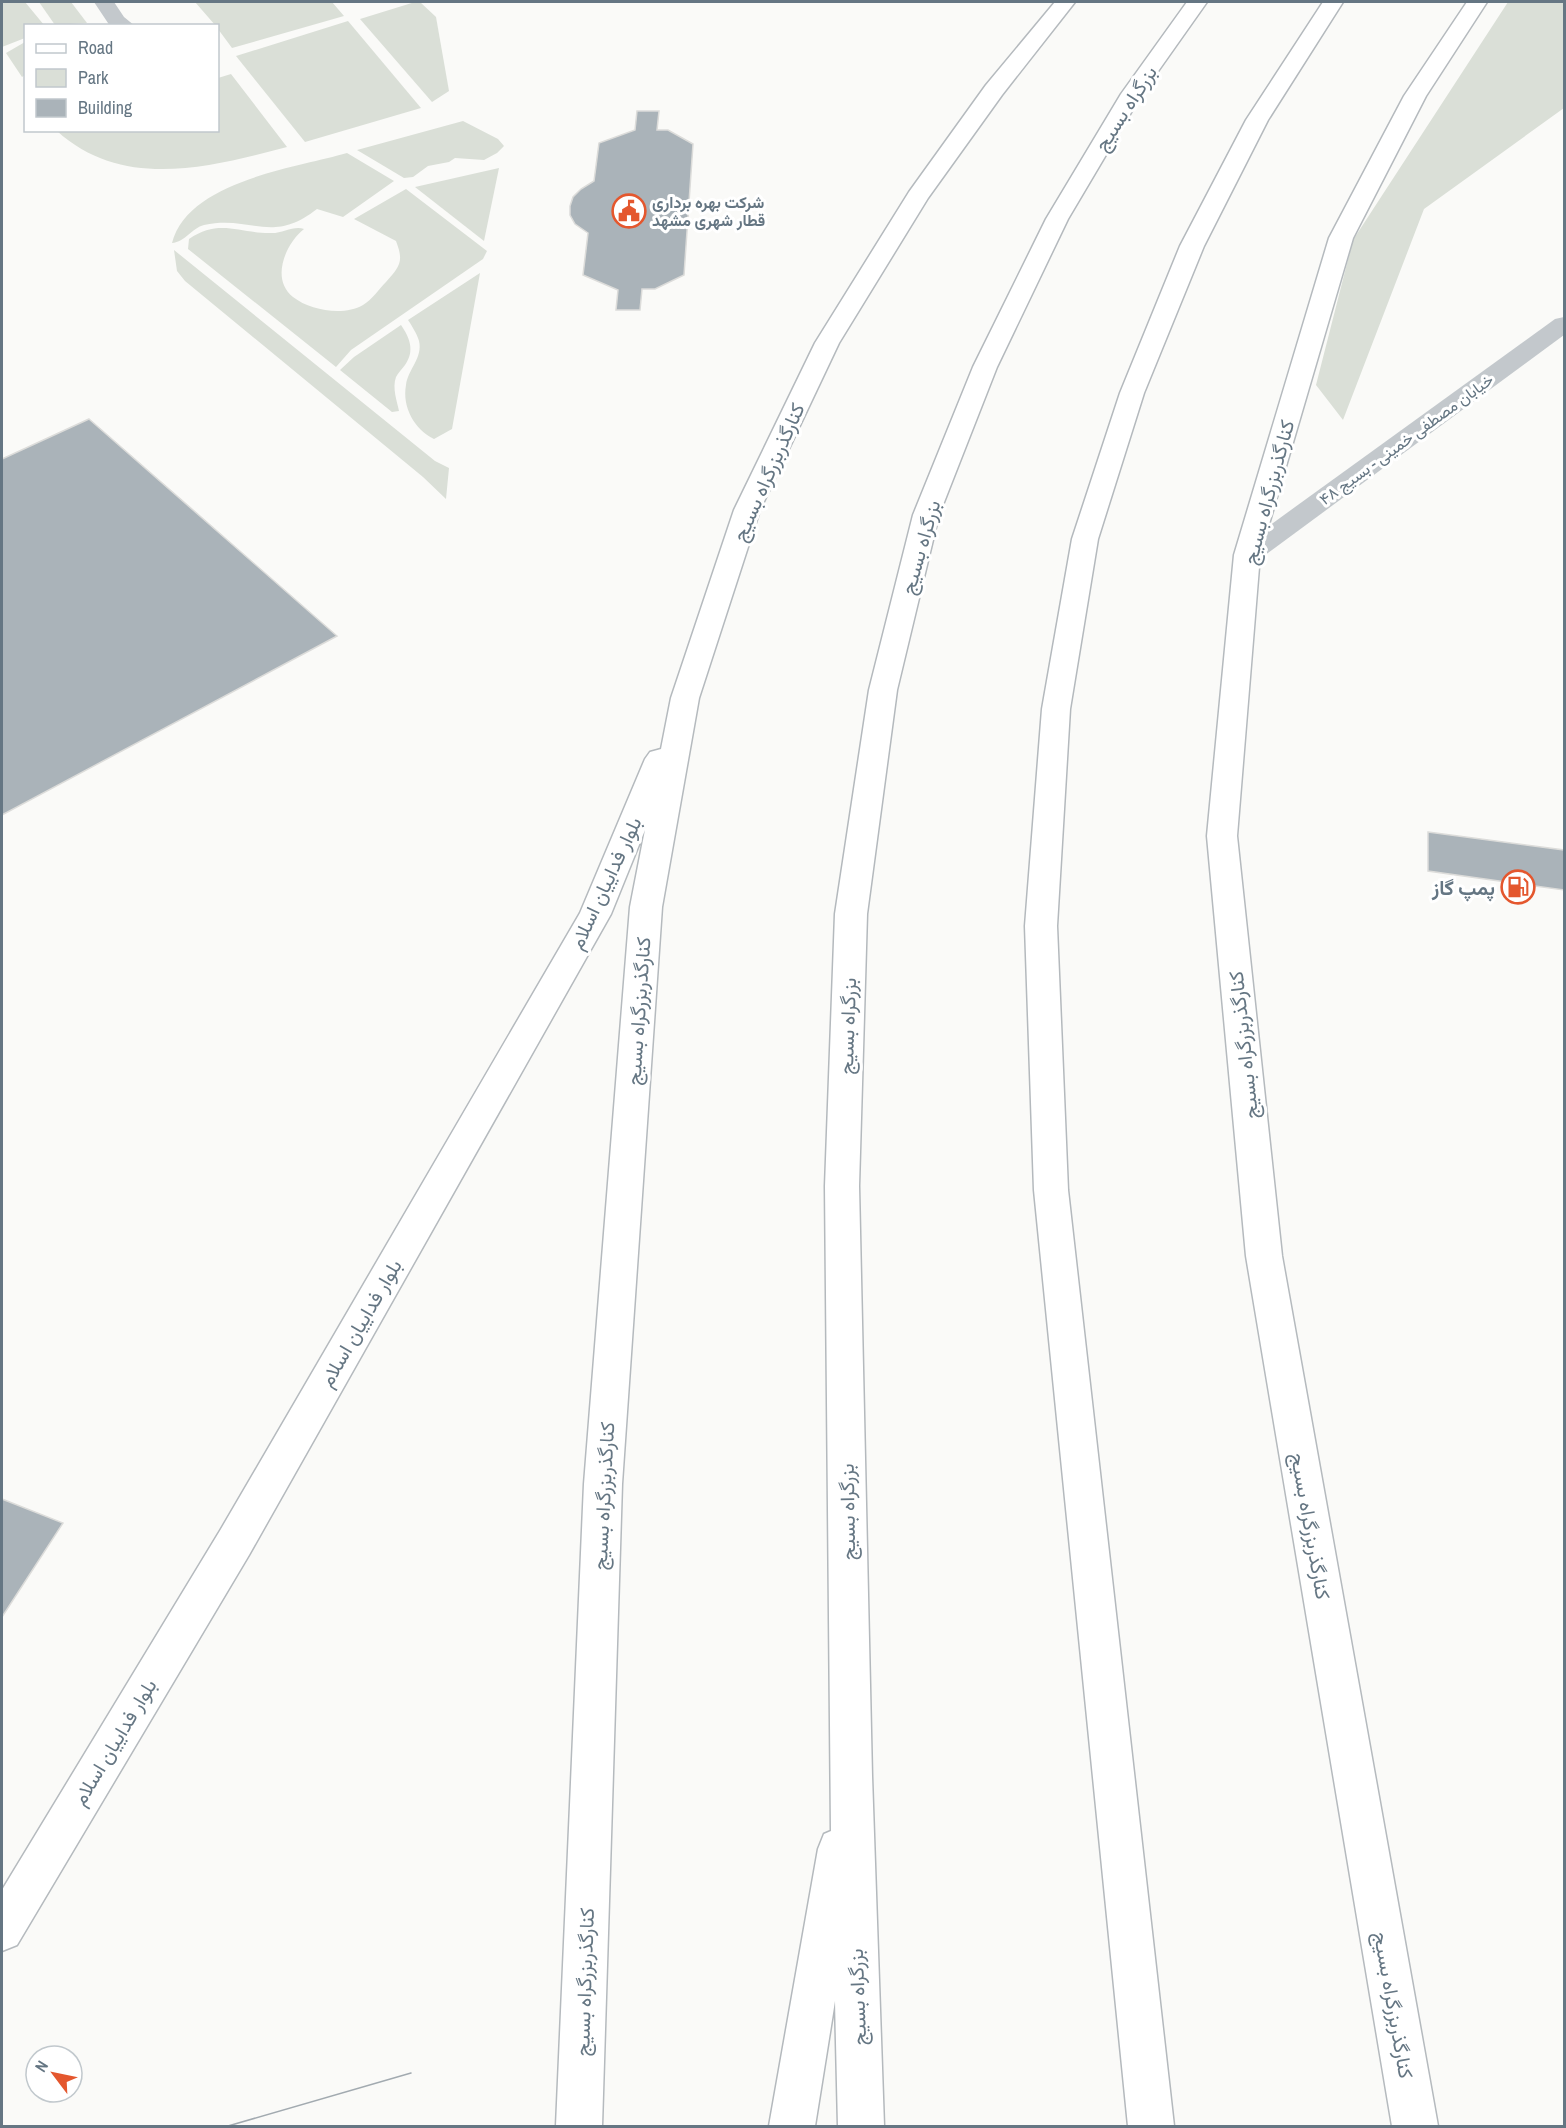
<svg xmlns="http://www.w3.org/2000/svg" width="1566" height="2128" viewBox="0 0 1566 2128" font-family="'Archivo Narrow',Vazirmatn,sans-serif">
<rect width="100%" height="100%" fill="#fafaf8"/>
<g fill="#dadfd7">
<polygon points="2,2 25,2 44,25 26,26 25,38 2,47"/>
<polygon points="39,2 71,2 87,23 55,25"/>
<polygon points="195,2 332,2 344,16 232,48 218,29 218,26 215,25"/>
<polygon points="415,2 420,2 436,17 449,91 432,102 360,19"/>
<polygon points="1508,2 1564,2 1564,108 1424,209 1343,420 1316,385 1353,240"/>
<polygon points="348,21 421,108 305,142 236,56"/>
<polygon points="25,42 25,75 22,77 6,53"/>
<path d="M 231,74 L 287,147 C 210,167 123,191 57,131 L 218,130 L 218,78 Z"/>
<polygon points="463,121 498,139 504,146 497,153 484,160 455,158 449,162 428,166 413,177 404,178 357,150"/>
<path d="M 347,153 L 394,181 L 343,217 L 317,209 C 271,245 252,215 204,225 C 192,228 185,242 172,243 C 188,181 295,168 347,153 Z"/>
<polygon points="499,168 484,241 415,187"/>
<path d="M 406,189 L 487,251 L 483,259 L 351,350 L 336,367 L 188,249 L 189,239 C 220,218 239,234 272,233 C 283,233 295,225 304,229 C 286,243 270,279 293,297 C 311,311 344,316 363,305 C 372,300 379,289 386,282 C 400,266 404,262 396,241 L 354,219 Z"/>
<polygon points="174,250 435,461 449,468 446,499 423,477 185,281 177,271"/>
<path d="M 480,273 L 452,429 L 434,439 C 414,429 402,407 406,385 C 408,369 423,358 419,341 C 417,334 412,326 408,320 Z"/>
<path d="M 401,325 C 410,338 415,351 405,365 C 402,369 398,373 396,377 C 392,388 397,401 399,411 L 392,412 L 340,370 L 354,357 Z"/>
</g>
<g fill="#aab3b9" stroke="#dcdcda" stroke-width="1.5">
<polygon points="637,111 659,111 657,130 668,130 693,144 684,275 655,289 642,289 640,310 616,310 618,290 583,275 588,233 575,224 570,215 570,206 573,197 581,189 594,181 599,143 635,130"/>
<polygon points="89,419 337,636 2,815 2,459"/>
<polygon points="1428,832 1564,850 1564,890 1428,871"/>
<polygon points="2,1499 63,1523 2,1617"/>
</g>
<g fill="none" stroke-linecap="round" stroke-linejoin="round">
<g stroke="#b5babe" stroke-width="3">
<g id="major">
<polygon points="1055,2 1075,2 1002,95 928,198 839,343 760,510 699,698 662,907 622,1484 602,2126 556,2126 584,1484 630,907 645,830 611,914 249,1555 17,1945 2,1951 2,1890 221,1529 580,913 645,759 650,752 661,749 671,698 734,510 815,343 909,192 986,85"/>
<polygon points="1467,2 1487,2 1426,96 1353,238 1260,555 1237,836 1282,1256 1438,2126 1392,2126 1246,1256 1207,836 1234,555 1329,238 1404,96"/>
</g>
</g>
<g stroke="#b4b9bd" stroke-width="3">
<g id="highway">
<polygon points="1187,2 1207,2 1142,94 1068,219 997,367 939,515 897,690 867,914 859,1186 872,1776 884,2126 838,2126 835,2001 815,2126 769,2126 818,1849 824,1834 831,1831 825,1186 835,914 869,690 913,515 973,367 1046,219 1121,94"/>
<polygon points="1323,2 1343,2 1268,120 1204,246 1144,393 1098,539 1070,709 1057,926 1068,1190 1174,2126 1128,2126 1034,1190 1025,926 1042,709 1072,539 1120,393 1180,246 1246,120"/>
</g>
</g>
<g fill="#c3c8cc" fill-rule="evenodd">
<polygon points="94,2 114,2 124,17 135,26 110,26"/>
<polygon points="1564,317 1564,335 1257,561 1247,564 1237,561 1234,555 1237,549 1555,319"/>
</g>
<use href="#major" fill="#fff" fill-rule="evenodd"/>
<use href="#highway" fill="#fff" fill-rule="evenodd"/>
<polyline stroke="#a2aab0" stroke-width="1.5" points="228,2126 411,2073"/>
</g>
<defs>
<g id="civic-ring" transform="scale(1.725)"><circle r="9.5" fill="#fff" stroke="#e4572e" stroke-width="1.5"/><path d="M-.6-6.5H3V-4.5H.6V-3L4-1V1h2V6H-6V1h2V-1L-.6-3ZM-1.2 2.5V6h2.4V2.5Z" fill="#e4572e"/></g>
<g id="fuel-ring" transform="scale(1.725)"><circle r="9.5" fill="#fff" stroke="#e4572e" stroke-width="1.5"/><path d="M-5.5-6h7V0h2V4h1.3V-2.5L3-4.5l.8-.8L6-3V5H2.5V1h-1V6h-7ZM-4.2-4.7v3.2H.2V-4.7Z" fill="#e4572e"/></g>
</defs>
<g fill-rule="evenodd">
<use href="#civic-ring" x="629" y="211"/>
<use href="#fuel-ring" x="1518" y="887"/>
</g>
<g text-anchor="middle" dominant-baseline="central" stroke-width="6" stroke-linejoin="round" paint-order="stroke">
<g font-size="16" font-weight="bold" fill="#657683" stroke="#fff" text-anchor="start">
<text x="652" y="202">شرکت بهره برداری<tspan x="652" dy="18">قطار شهری مشهد</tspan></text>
</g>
<g font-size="16" fill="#657683" stroke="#fff">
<text transform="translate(1406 439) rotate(-36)">خیابان مصطفی خمینی - بسیج ۴۸</text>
</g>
<g font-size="20" fill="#657683" stroke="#fff">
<text transform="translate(1125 108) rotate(-57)">بزرگراه بسیج</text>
<text transform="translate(768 472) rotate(-66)">کنارگذربزرگراه بسیج</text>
<text transform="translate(1268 492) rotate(-75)">کنارگذربزرگراه بسیج</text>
<text transform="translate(920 547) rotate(-74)">بزرگراه بسیج</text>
<text transform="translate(605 883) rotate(-65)">بلوار فداییان اسلام</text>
<text transform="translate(638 1011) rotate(-86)">کنارگذربزرگراه بسیج</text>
<text transform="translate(847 1026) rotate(-88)">بزرگراه بسیج</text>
<text transform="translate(1243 1045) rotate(-96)">کنارگذربزرگراه بسیج</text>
<text transform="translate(360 1323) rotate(-60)">بلوار فداییان اسلام</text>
<text transform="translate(603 1496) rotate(-87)">کنارگذربزرگراه بسیج</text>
<text transform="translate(847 1512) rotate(-91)">بزرگراه بسیج</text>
<text transform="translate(1311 1526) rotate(80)">کنارگذربزرگراه بسیج</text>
<text transform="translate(114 1742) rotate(-59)">بلوار فداییان اسلام</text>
<text transform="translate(584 1982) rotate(-88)">کنارگذربزرگراه بسیج</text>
<text transform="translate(857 1997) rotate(-92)">بزرگراه بسیج</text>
<text transform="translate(1394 2005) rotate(80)">کنارگذربزرگراه بسیج</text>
</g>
<g font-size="20" font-weight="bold" fill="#657683" stroke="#fff" text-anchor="end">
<text x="1495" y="887">پمپ گاز</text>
</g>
</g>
<rect width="1566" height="2128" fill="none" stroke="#657683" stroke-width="6"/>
<rect x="24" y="24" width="195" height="108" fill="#ffffff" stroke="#c1c8cd" stroke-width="1.5"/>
<rect x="36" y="44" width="30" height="9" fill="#ffffff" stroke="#c1c8cd" stroke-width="1.5"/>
<text x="78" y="54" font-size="18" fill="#657683">Road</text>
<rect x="36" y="69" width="30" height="18" fill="#dadfd7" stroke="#c1c8cd" stroke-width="1.5"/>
<text x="78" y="84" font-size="18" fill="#657683">Park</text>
<rect x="36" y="99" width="30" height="18" fill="#aab3b9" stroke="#c1c8cd" stroke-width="1.5"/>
<text x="78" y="114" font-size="18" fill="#657683">Building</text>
<g transform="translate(54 2074) rotate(302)"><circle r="28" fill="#ffffff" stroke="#c1c8cd" stroke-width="1.5"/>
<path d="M0-4.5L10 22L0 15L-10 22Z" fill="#e4572e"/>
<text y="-9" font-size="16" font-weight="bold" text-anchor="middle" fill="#657683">N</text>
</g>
</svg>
